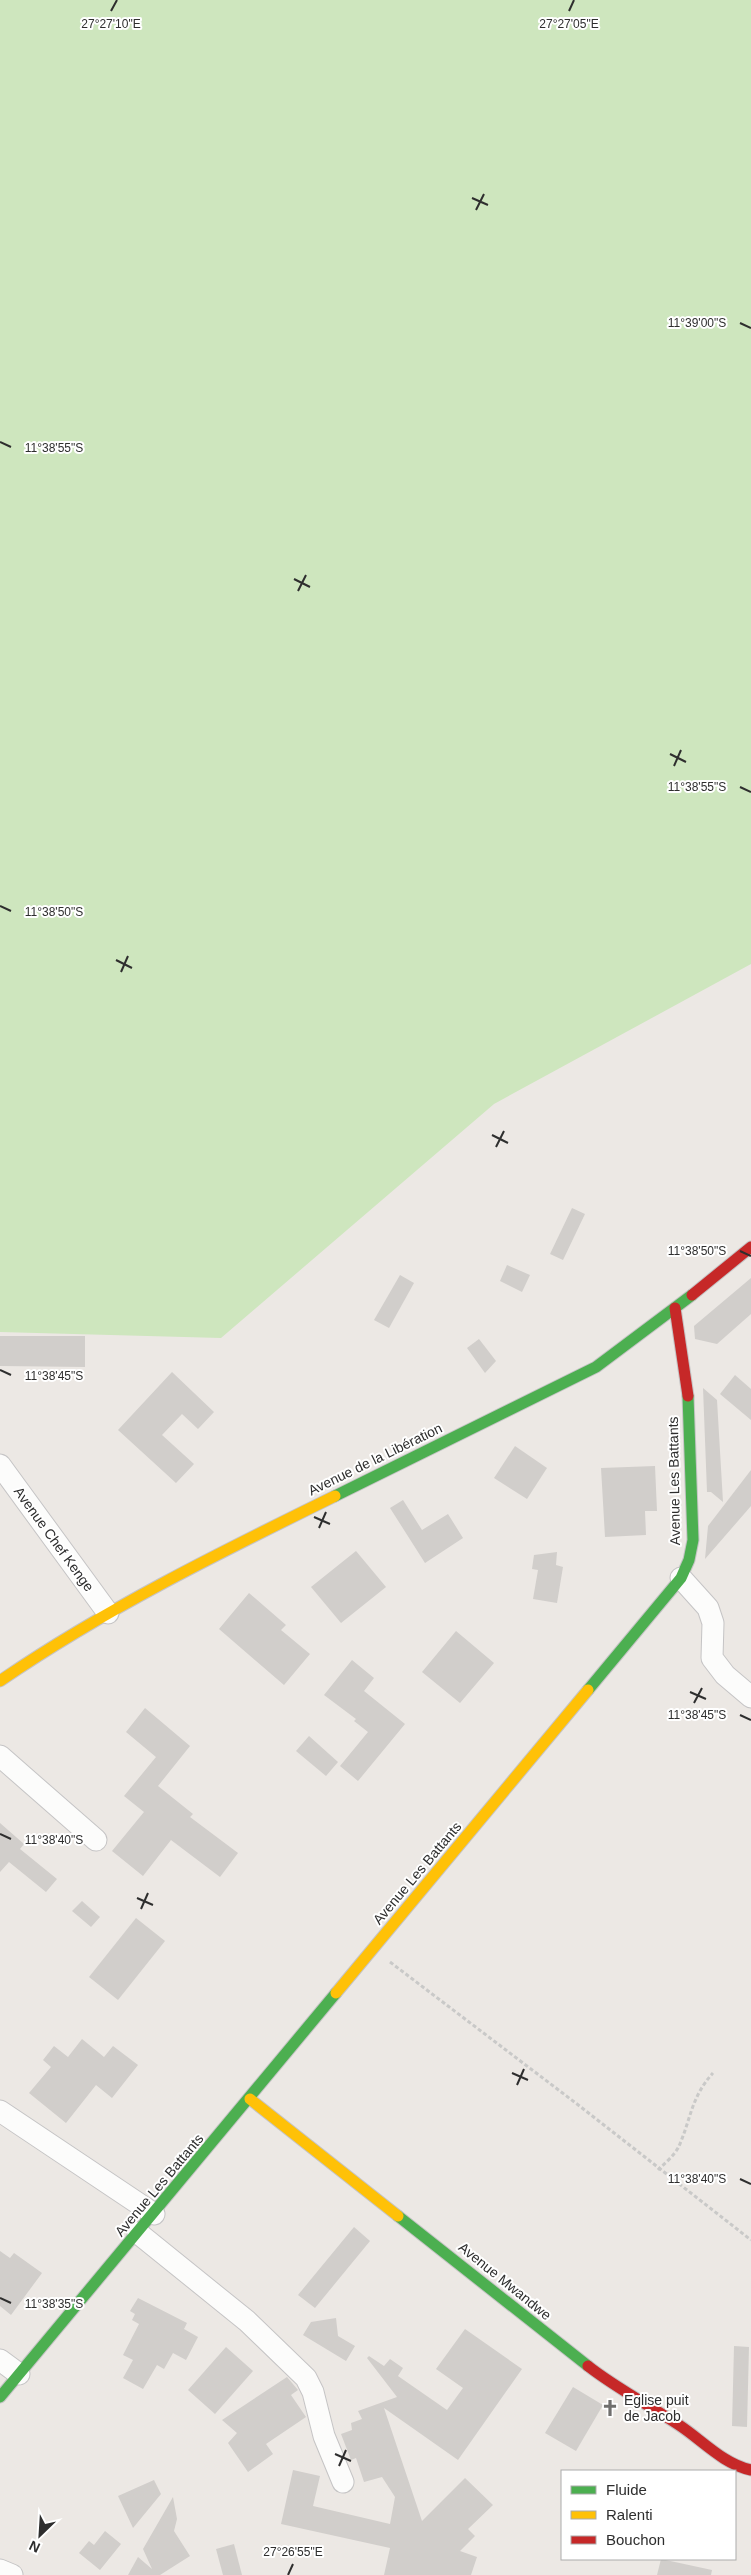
<svg xmlns="http://www.w3.org/2000/svg" width="751" height="2575" viewBox="0 0 751 2575" font-family="Arial,sans-serif">
<rect width="100%" height="100%" fill="#ece8e4"/>
<polygon fill="#cee6be" points="0,0 751,0 751,964 494,1104 221,1338 0,1332"/>
<g fill="#d1cecb">
<polygon points="572,1208 585,1214 563,1260 550,1254"/>
<polygon points="507,1265 530,1275 522,1292 500,1281"/>
<polygon points="400,1275 414,1283 389,1328 374,1320"/>
<polygon points="751,1278 751,1314 717,1344 695,1339 694,1326"/>
<polygon points="0,1336 85,1336 85,1367 0,1366"/>
<polygon points="479,1339 496,1361 485,1373 467,1348"/>
<polygon points="172,1372 214,1412 198,1429 182,1414 162,1435 194,1464 176,1483 118,1430"/>
<polygon points="735,1375 751,1389 751,1420 720,1394"/>
<polygon points="703,1388 717,1400 723,1502 711,1492 707,1492"/>
<polygon points="515,1446 547,1468 527,1499 494,1478"/>
<polygon points="655,1466 657,1511 645,1511 646,1535 605,1537 601,1468"/>
<polygon points="751,1470 751,1506 705,1559 708,1526"/>
<polygon points="403,1500 422,1530 448,1514 463,1538 425,1563 390,1508"/>
<polygon points="356,1551 386,1587 341,1623 311,1587"/>
<polygon points="557,1552 556,1565 563,1567 557,1603 533,1599 538,1570 532,1569 534,1555"/>
<polygon points="249,1593 286,1625 281,1630 310,1654 284,1685 219,1629"/>
<polygon points="456,1631 494,1663 460,1703 422,1672"/>
<polygon points="352,1660 374,1678 364,1691 405,1724 358,1781 340,1766 368,1732 354,1721 356,1719 324,1695"/>
<polygon points="145,1708 190,1746 158,1786 193,1814 190,1817 238,1853 220,1877 171,1840 143,1876 112,1851 144,1812 124,1796 156,1757 126,1732"/>
<polygon points="309,1736 338,1762 326,1776 296,1751"/>
<polygon points="0,1823 24,1844 20,1849 57,1879 46,1892 9,1862 0,1872"/>
<polygon points="82,1901 100,1917 91,1927 72,1911"/>
<polygon points="136,1918 165,1941 118,2000 89,1977"/>
<polygon points="82,2039 104,2057 113,2046 138,2065 112,2098 96,2085 66,2123 29,2093 51,2067 43,2060 54,2046 68,2057"/>
<polygon points="354,2227 370,2241 315,2308 298,2295"/>
<polygon points="0,2251 10,2258 14,2253 42,2273 11,2315 0,2306"/>
<polygon points="138,2298 187,2323 184,2329 198,2337 186,2360 173,2353 164,2369 157,2365 143,2389 123,2378 133,2360 123,2355 139,2324 132,2320 135,2314 130,2311"/>
<polygon points="336,2318 338,2336 355,2346 346,2361 303,2335 311,2322"/>
<polygon points="465,2329 522,2369 458,2460 384,2408 422,2521 465,2478 493,2505 468,2529 475,2536 460,2551 477,2557 471,2575 384,2575 390,2548 281,2524 293,2470 320,2476 313,2506 390,2524 395,2497 382,2477 364,2482 356,2458 351,2460 341,2434 352,2430 351,2423 362,2419 358,2411 397,2397 367,2358 369,2356 384,2366 390,2359 403,2368 398,2376 447,2410 463,2388 436,2369"/>
<polygon points="734,2346 749,2347 747,2427 732,2426"/>
<polygon points="226,2347 253,2371 215,2414 188,2390"/>
<polygon points="287,2377 298,2390 291,2395 306,2417 266,2444 273,2454 248,2472 228,2443 237,2433 222,2420"/>
<polygon points="573,2387 603,2405 576,2451 545,2433"/>
<polygon points="154,2480 161,2494 133,2528 118,2496"/>
<polygon points="173,2497 177,2519 174,2531 190,2556 160,2575 128,2575 138,2557 152,2569 143,2549"/>
<polygon points="105,2531 121,2544 100,2570 79,2553 89,2541 94,2545"/>
<polygon points="234,2544 242,2575 223,2575 216,2549"/>
<polygon points="661,2559 712,2570 711,2575 657,2575"/>
</g>
<g fill="none" stroke-linecap="round" stroke-linejoin="round">
<g stroke="#c5c4c5" stroke-width="23">
<g id="street">
<polyline points="0,1465 108,1613"/>
<polyline points="681,1578 708,1608 713,1623 712,1658 725,1675 751,1697"/>
<polyline points="0,1756 96,1840"/>
<polyline points="0,2111 154,2214"/>
<polyline points="138,2233 247,2321 306,2378 313,2392 324,2436 343,2482"/>
<polyline points="0,2360 19,2374"/>
<polyline points="0,2570 12,2575"/>
</g>
</g>
<g stroke="#c5c4c5" stroke-width="13">
<g id="fast">
<polyline points="335,1496 596,1367 692,1295"/>
<polyline points="588,1690 681,1578 689,1560 693,1540 688,1396"/>
<polyline points="398,2216 588,2366"/>
<polyline points="0,2397 336,1993"/>
</g>
</g>
<g stroke="#c5c4c5" stroke-width="13">
<g id="slow">
<path d="M 0,1681 C 105,1609 221,1552 335,1496"/>
<polyline points="336,1993 588,1690"/>
<polyline points="250,2099 398,2216"/>
</g>
</g>
<g stroke="#c5c4c5" stroke-width="13">
<g id="jam">
<polyline points="692,1295 751,1247"/>
<polyline points="675,1308 688,1396"/>
<path d="M 588,2366 C 616,2388 649,2405 679,2425 C 702,2440 723,2464 751,2470"/>
</g>
</g>
<g stroke="#c9c9c8" stroke-width="3" stroke-dasharray="4 2.5" stroke-linecap="butt">
<polyline points="390,1962 577,2104 751,2240"/>
<path d="M 658,2170 C 665,2163 675,2155 679,2146 C 691,2119 691,2097 713,2073"/>
</g>
<use href="#street" stroke="#fcfcfb" stroke-width="21"/>
<use href="#fast" stroke="#4caf50" stroke-width="11"/>
<use href="#slow" stroke="#ffc107" stroke-width="11"/>
<use href="#jam" stroke="#c62828" stroke-width="11"/>
</g>
<path fill="none" stroke="#2e2e2e" stroke-width="2" d="M 111,11 L 117,0M 569,11 L 574,0M 472,198 L 488,205M 476,210 L 484,194M 740,323 L 751,328M 0,442 L 11,447M 294,579 L 310,587M 298,591 L 306,575M 670,754 L 686,762M 674,766 L 681,750M 740,787 L 751,792M 0,906 L 11,911M 116,960 L 132,968M 121,972 L 128,956M 492,1135 L 508,1143M 496,1147 L 504,1131M 740,1251 L 751,1256M 0,1370 L 11,1375M 314,1517 L 330,1524M 319,1528 L 326,1512M 690,1692 L 706,1699M 694,1703 L 702,1688M 740,1715 L 751,1720M 0,1834 L 11,1839M 137,1898 L 153,1905M 141,1909 L 148,1893M 512,2073 L 528,2080M 517,2085 L 524,2069M 740,2179 L 751,2184M 0,2298 L 11,2303M 335,2454 L 351,2461M 339,2466 L 346,2450M 288,2575 L 293,2564"/>
<defs>
<g id="church-bare" transform="scale(1.35)"><path d="M-1.2-6h2.4v3.5h3.3v2.4h-3.3V6h-2.4V-.1h-3.3v-2.4h3.3Z" fill="#706f6e" stroke="#fff" stroke-width="2.5" paint-order="stroke"/></g>
</defs>
<g fill-rule="evenodd">
<use href="#church-bare" x="610" y="2408"/>
</g>
<g text-anchor="middle" dominant-baseline="central" stroke-width="4" stroke-linejoin="round" paint-order="stroke">
<g font-size="14" fill="#2e2e2e" stroke="#fff">
<text transform="translate(375 1459) rotate(-26)">Avenue de la Libération</text>
<text transform="translate(674 1481) rotate(-91)">Avenue Les Battants</text>
<text transform="translate(54 1539) rotate(54)">Avenue Chef Kenge</text>
<text transform="translate(417 1873) rotate(-50)">Avenue Les Battants</text>
<text transform="translate(159 2185) rotate(-50)">Avenue Les Battants</text>
<text transform="translate(505 2281) rotate(39)">Avenue Mwandwe</text>
</g>
<g font-size="14" fill="#2e2e2e" stroke="#fff" text-anchor="start">
<text x="624" y="2400">Eglise puit<tspan x="624" dy="16">de Jacob</tspan></text>
</g>
</g>
<g font-size="12" text-anchor="middle" fill="#2e2e2e" stroke="#fff" stroke-width="4" stroke-linejoin="round" paint-order="stroke">
<text x="111" y="28">27°27'10"E</text>
<text x="569" y="28">27°27'05"E</text>
<text x="697" y="327">11°39'00"S</text>
<text x="54" y="452">11°38'55"S</text>
<text x="697" y="791">11°38'55"S</text>
<text x="54" y="916">11°38'50"S</text>
<text x="697" y="1255">11°38'50"S</text>
<text x="54" y="1380">11°38'45"S</text>
<text x="697" y="1719">11°38'45"S</text>
<text x="54" y="1844">11°38'40"S</text>
<text x="697" y="2183">11°38'40"S</text>
<text x="54" y="2308">11°38'35"S</text>
<text x="293" y="2556">27°26'55"E</text>
</g>
<rect x="561" y="2470" width="175" height="90" fill="#ffffff" stroke="#ababab"/>
<rect x="571" y="2486" width="25" height="8" fill="#4caf50" stroke="#ababab"/>
<text x="606" y="2495" font-size="15" fill="#2e2e2e">Fluide</text>
<rect x="571" y="2511" width="25" height="8" fill="#ffc107" stroke="#ababab"/>
<text x="606" y="2520" font-size="15" fill="#2e2e2e">Ralenti</text>
<rect x="571" y="2536" width="25" height="8" fill="#c62828" stroke="#ababab"/>
<text x="606" y="2545" font-size="15" fill="#2e2e2e">Bouchon</text>
<g transform="translate(40 2535) rotate(205)" stroke="#ffffff" stroke-width="4" paint-order="stroke">
<path d="M0-4L9 19L0 12L-9 19Z" fill="#2e2e2e"/>
<text y="-8" font-size="14" font-weight="bold" text-anchor="middle" fill="#2e2e2e">N</text>
</g>
</svg>
